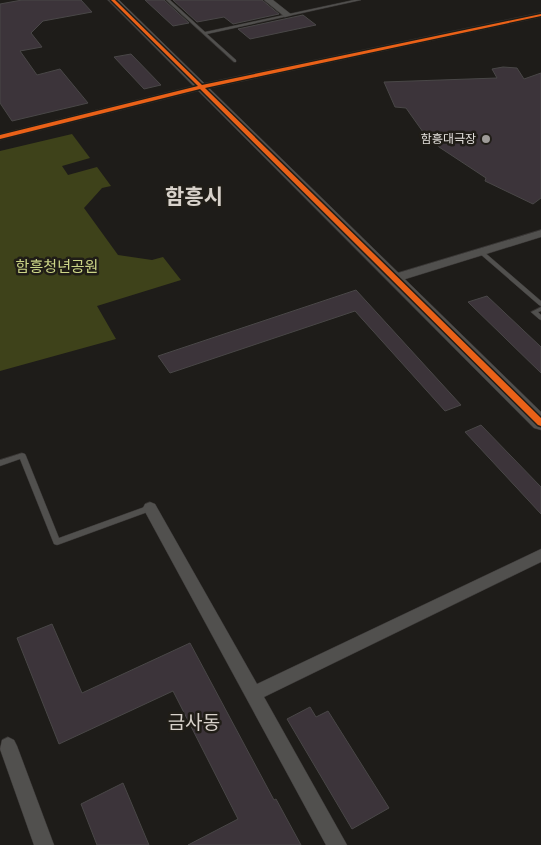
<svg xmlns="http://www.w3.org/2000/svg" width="541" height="845" font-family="'Alegreya Sans','Noto Sans KR',sans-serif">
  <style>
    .green { fill: #3e421a }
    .building { fill: #3c343a; stroke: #494747 }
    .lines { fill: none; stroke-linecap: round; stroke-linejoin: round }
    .lane-casing { stroke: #383534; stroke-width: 1 }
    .street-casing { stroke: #383534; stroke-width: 1 }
    .secondary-casing { stroke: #383534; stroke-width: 1 }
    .lane { fill: #51504e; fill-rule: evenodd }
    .street { fill: #51504e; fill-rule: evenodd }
    .secondary { fill: #51504e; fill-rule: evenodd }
    .cycleway-casing { stroke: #201d17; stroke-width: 3 }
    .cycleway { fill: #ea6118; fill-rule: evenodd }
    .poi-dot { fill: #9e9b98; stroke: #201d17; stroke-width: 2 }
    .labels { text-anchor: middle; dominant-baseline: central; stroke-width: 5; stroke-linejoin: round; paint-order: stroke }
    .far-poi-label { font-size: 12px; fill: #e3e0dc; stroke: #201d17; text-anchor: end }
    .park-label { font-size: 15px; fill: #ccd587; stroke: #201d17 }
    .near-neighbourhood-label { font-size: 19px; fill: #d8d2cb; stroke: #201d17 }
    .far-town-label { font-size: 21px; font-weight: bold; fill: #d8d2cb; stroke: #201d17 }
  </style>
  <rect width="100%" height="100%" fill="#1e1c19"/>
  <!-- green -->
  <path class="green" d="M72,134L90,158L62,166L68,175L97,167L111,186L102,188L84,208L118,255L152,260L163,257L181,280L97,306L116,339L0,371V151Z"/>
  <!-- building -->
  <path class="building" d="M22,0H81L92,12L43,21L31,33L42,47L20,51L37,75L60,69L88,103L12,121L0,103V4Z
    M145,0H164L189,23L173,26Z
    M173,0H262L279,14L233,24L224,17L197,22Z
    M303,15L316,25L250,39L238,29Z
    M131,54L161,85L144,89L114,57Z
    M503,67L517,68L524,79L541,73V198L533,204L485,181L486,178L439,147L423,132L406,108L395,107L384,82L497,78L492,69Z
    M356,290L461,405L445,411L355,311L170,373L158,356Z
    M487,296L541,347V373L468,302Z
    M481,425L541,487V514L465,432Z
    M52,624L82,693L190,643L274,800L276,799L301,845H188L238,819L173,691L59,744L17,638Z
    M310,707L316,717L328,711L389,808L352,829L287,719Z
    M123,783L149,845H97L81,804Z"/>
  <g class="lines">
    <defs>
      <path id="lane" d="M166,0H170L205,32L354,0H361L207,34L236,60V62H234Z
        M481,250L483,251L541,301V306L539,305L479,253L478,252Z
        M541,307V311L538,312L541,315V320L539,319L531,312Z
        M22,453L25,454L26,456L59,538L150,505L153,506L154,508L153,510L60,544L57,545L54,544L20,459L0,466V460Z"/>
      <path id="street" d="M264,0H273L292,15L285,17Z
        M541,13V17L201,90L0,140V134L201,84Z
        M541,230V237L399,281H391L389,278L391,275Z
        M150,502L155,504L257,684L541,549V562L264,697L347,845H326L143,508L145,504Z
        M8,737L14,740L17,746L54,845H34L0,749L2,740Z"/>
      <path id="secondary" d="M108,0H119L541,412V430L534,428Z"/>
    </defs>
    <!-- lane casing -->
    <use href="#lane" class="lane-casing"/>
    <!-- street casing -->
    <use href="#street" class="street-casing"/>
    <!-- secondary casing -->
    <use href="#secondary" class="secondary-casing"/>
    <!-- lane -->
    <use href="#lane" class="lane"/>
    <!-- street -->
    <use href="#street" class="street"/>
    <!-- secondary -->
    <use href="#secondary" class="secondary"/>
    <defs>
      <path id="cycleway" d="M111,0H115L202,85L541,14V16L205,88L541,418V426L538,425L200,89L0,139V135L198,86Z"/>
    </defs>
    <!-- cycleway casing -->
    <use href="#cycleway" class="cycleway-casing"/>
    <!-- cycleway -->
    <use href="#cycleway" class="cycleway"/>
  </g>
  <!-- markers -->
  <circle class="poi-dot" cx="486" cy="139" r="5"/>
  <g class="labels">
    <!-- far-poi labels -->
    <g class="far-poi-label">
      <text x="476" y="139">함흥대극장</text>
    </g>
    <!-- park labels -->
    <g class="park-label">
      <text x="57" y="267">함흥청년공원</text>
    </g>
    <!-- near-neighbourhood labels -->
    <g class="near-neighbourhood-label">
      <text x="194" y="723">금사동</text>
    </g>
    <!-- far-town labels -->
    <g class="far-town-label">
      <text x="194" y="197">함흥시</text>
    </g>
  </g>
</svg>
